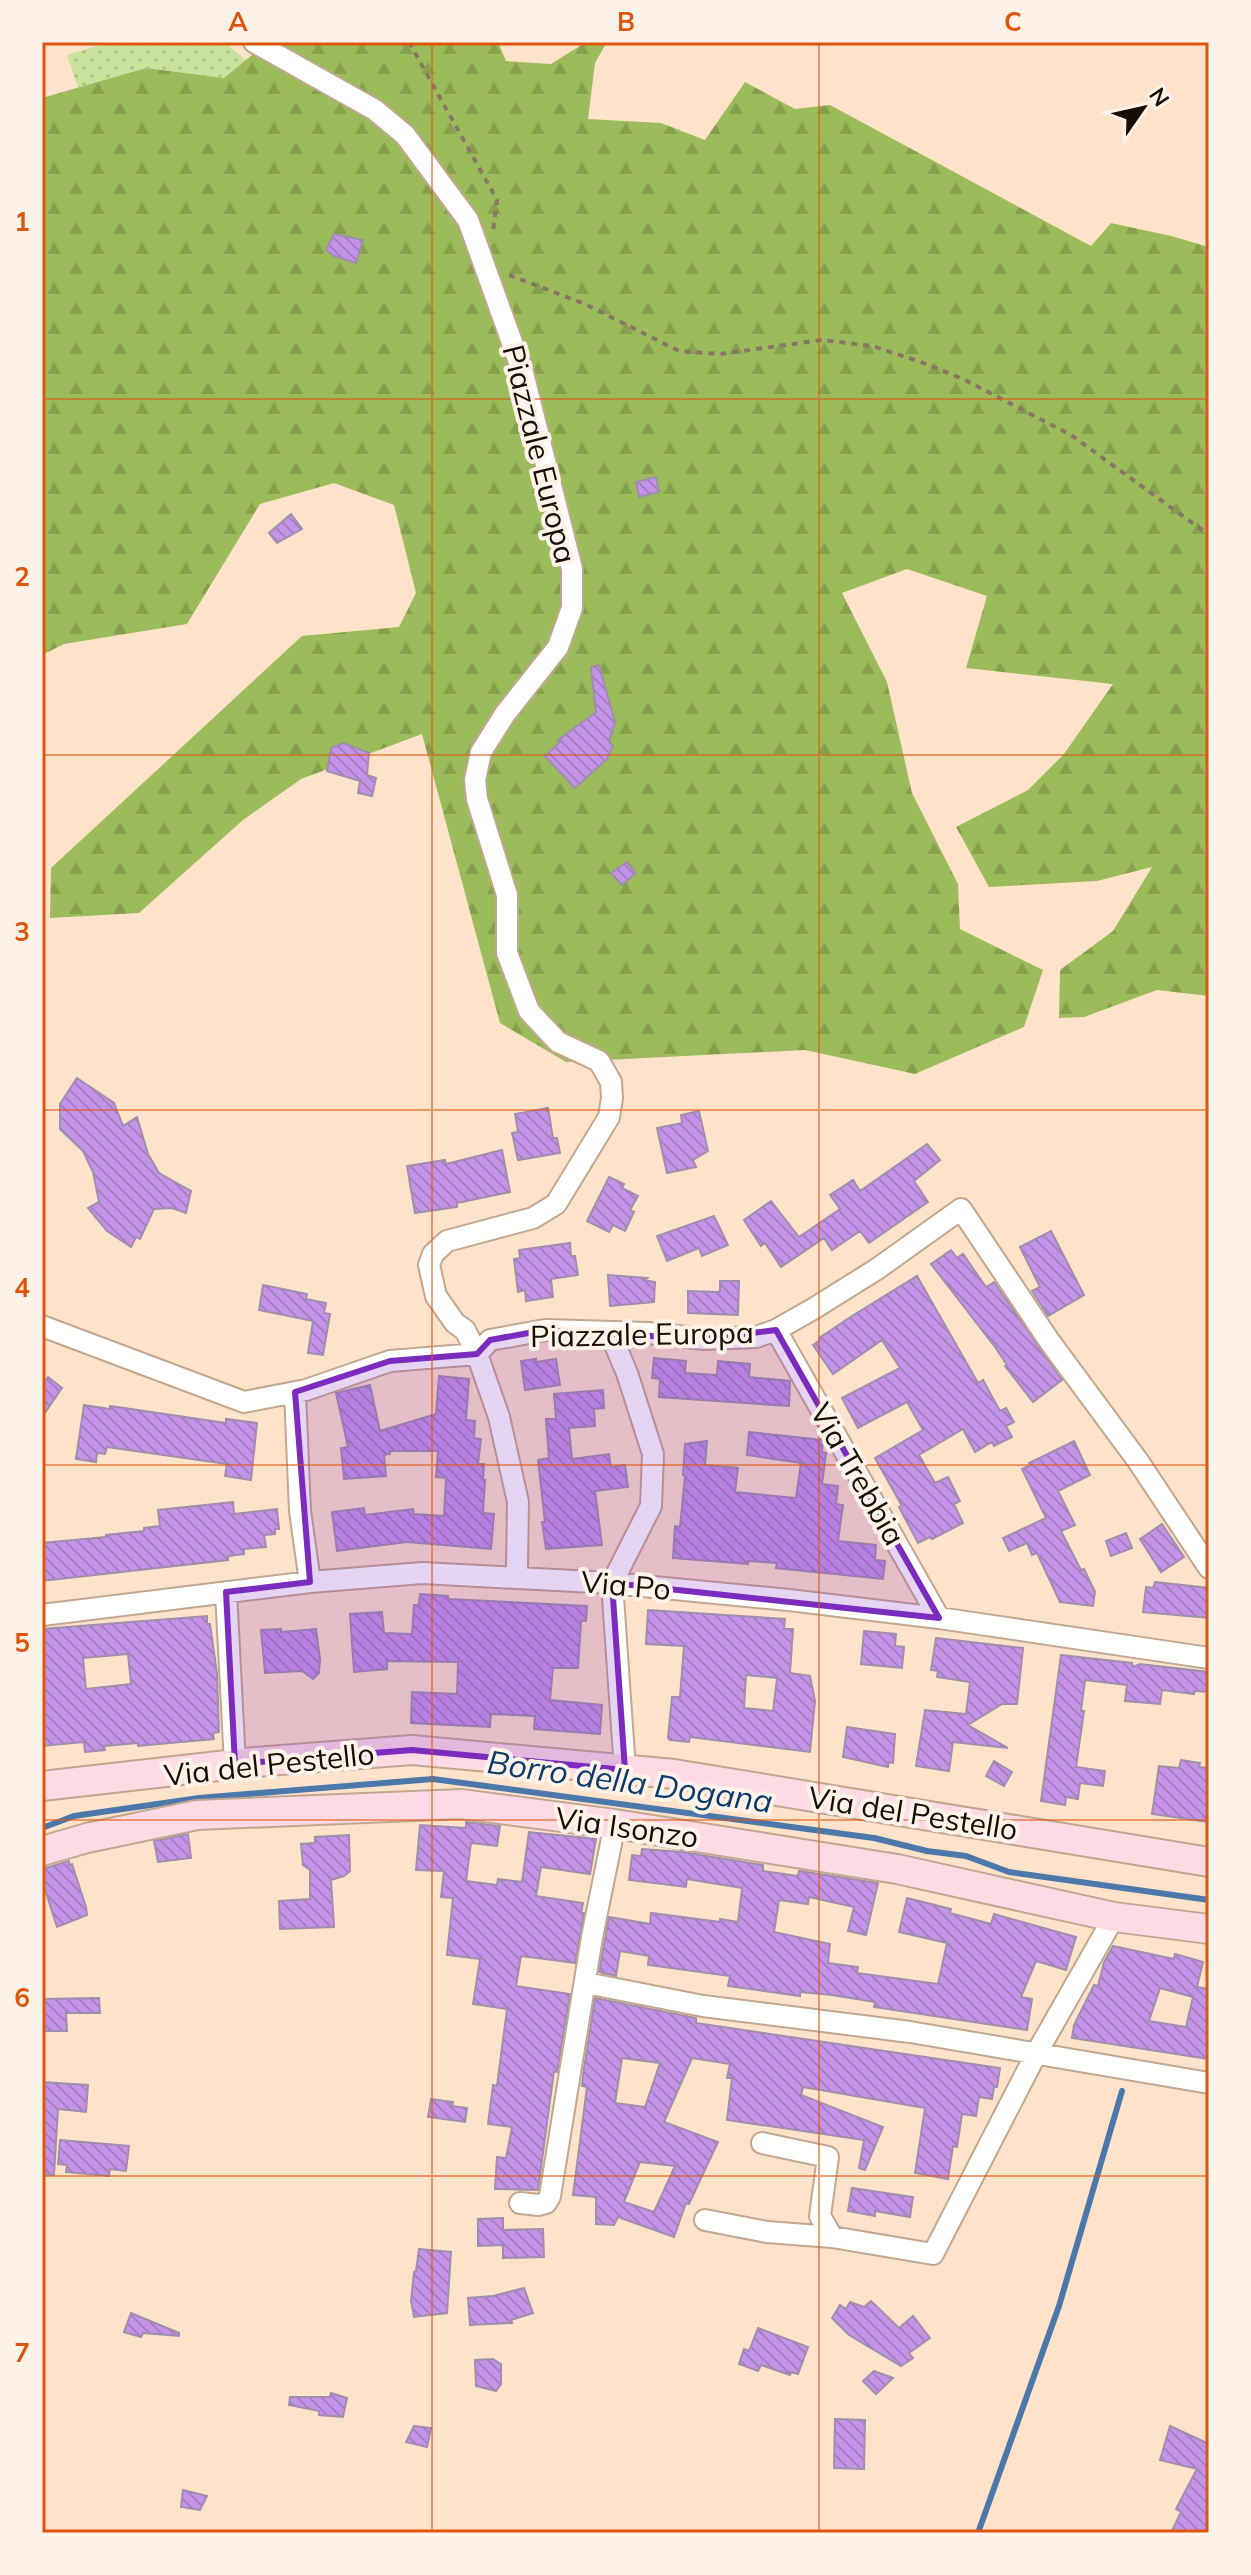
<svg xmlns="http://www.w3.org/2000/svg" width="1251" height="2575" font-family="Mulish,sans-serif">
  <style>
    .grass { fill: url(#grass-dots) }
    .forest { fill: url(#forest-firs) }
    .lines { fill: none; stroke-linecap: round; stroke-linejoin: round }
    .stream { stroke: #4c77aa; stroke-width: 6 }
    .building { fill: url(#building-back-hatch); stroke: #9f8fac; stroke-width: 2; fill-rule: evenodd }
    .street-casing { stroke: #c2a790; stroke-width: 24 }
    .secondary-casing { stroke: #c2a790; stroke-width: 32 }
    .path { stroke: #897666; stroke-width: 4; stroke-dasharray: 6 6; stroke-linecap: butt }
    .street { stroke: #fff; stroke-width: 20 }
    .secondary { stroke: #fedae5; stroke-width: 28 }
    .marked { fill: #7b2cbf; fill-opacity: 0.2; stroke: #7b2cbf; stroke-width: 6; stroke-linejoin: round }
    .grid { fill: none; stroke: #de550c; stroke-width: 2; stroke-opacity: 0.55 }
    .labels { text-anchor: middle; dominant-baseline: central; stroke-width: 8; stroke-linejoin: round; paint-order: stroke }
    .street-label { font-size: 30px; fill: #160d05; stroke: #fff3e9 }
    .water-label { font-size: 32px; font-style: italic; fill: #0b3b6a; stroke: #fff3e9 }
    .neatline { fill: none; stroke: #de550c; stroke-width: 3 }
    .grid-label { font-size: 26px; text-anchor: middle; font-weight: bold; fill: #de550c }
  </style>
  <defs>
    <pattern id="grass-dots" width="8" height="8" patternUnits="userSpaceOnUse" patternTransform="scale(2)"><rect width="8" height="8" fill="#c9e29e"/><path d="M2 2h.1M6 6h.1" fill="none" stroke="#acc187" stroke-width="1.8" stroke-linecap="round"/></pattern>
    <pattern id="forest-firs" width="22" height="20" patternUnits="userSpaceOnUse" patternTransform="scale(2)"><rect width="22" height="20" fill="#9cbc5c"/><path d="M5 1l3.5 6h-7zM16 11l3.5 6h-7z" fill="#86a04e"/></pattern>
    <pattern id="building-back-hatch" width="6" height="6" patternUnits="userSpaceOnUse" patternTransform="scale(2)"><rect width="6" height="6" fill="#c594e9"/><path d="M-1 5l2 2M0 0l6 6M5-1l2 2" fill="none" stroke="#a87ec6"/></pattern>
  </defs>
  <rect width="100%" height="100%" fill="#ffe2ca"/>
  <!-- grass -->
  <path class="grass" d="M111,42H224L246,60L224,78L146,68L78,88L67,55Z"/>
  <!-- forest -->
  <path class="forest" d="M268,42H498L506,61L551,64L586,42H607L595,63L588,119L661,123L705,140L745,82L795,109L830,105L1091,246L1111,223L1171,236L1209,247V996L1157,990L1084,1017L1059,1018L1060,970L1113,931L1152,867L1097,881L989,887L956,827L1028,790L1064,754L1113,684L966,668L987,596L907,569L842,593L887,682L912,793L958,884L960,929L1043,970L1024,1027L915,1074L805,1050L566,1062L500,1023L422,734L301,779L243,820L139,913L50,918L51,868L302,636L399,627L416,593L394,505L334,483L260,504L187,624L64,644L42,655V98L146,68L224,78Z"/>
  <g class="lines">
    <!-- stream -->
    <path class="stream" d="M42,1828L74,1816L199,1798L433,1779L874,1838L927,1851L966,1856L1009,1872L1209,1900
      M978,2533L1059,2306L1122,2091"/>
  </g>
  <!-- building -->
  <path class="building" d="M334,234L363,240L356,263L334,256L326,250Z
    M656,477L659,492L639,497L636,482Z
    M291,514L302,529L277,543L269,533Z
    M599,665L615,722L609,742L613,746L607,759L575,788L545,756L560,742L558,740L596,712L591,667Z
    M343,743L369,753L367,775L376,778L372,796L358,793L360,781L327,771L331,748Z
    M627,862L636,873L622,885L611,873Z
    M77,1078L114,1103L123,1126L137,1117L148,1154L159,1173L191,1191L186,1213L172,1208L154,1209L140,1239L136,1237L131,1247L107,1231L88,1208L99,1202L93,1172L83,1151L60,1129V1104Z
    M548,1108L553,1138H557L560,1153L518,1160L512,1133L518,1132L515,1114Z
    M699,1111L708,1151L693,1160L696,1167L667,1173L657,1128L682,1123L681,1115Z
    M927,1144L940,1160L914,1181L928,1202L869,1243L860,1231L832,1250L824,1238L781,1267L765,1243L761,1246L744,1220L771,1201L799,1237L840,1209L830,1195L853,1180L860,1191Z
    M502,1150L510,1192L457,1203V1207L415,1213L407,1166L445,1160L446,1164Z
    M609,1177L624,1184L622,1188L638,1196L630,1210L634,1212L625,1231L613,1225L609,1232L587,1221Z
    M714,1216L728,1245L702,1256L699,1248L667,1261L657,1236Z
    M1051,1231L1084,1295L1048,1316L1032,1291L1040,1287L1020,1247Z
    M570,1243L571,1256H575L578,1275L551,1279L553,1297L526,1301L525,1290L518,1292L514,1259L520,1258L519,1250Z
    M951,1250L957,1258L963,1254L986,1287L994,1282L1062,1380L1033,1402L1005,1366L1007,1365L995,1347L931,1264Z
    M608,1275L647,1278L644,1280L655,1282L654,1302L610,1306Z
    M917,1276L978,1383L983,1380L1000,1411L1006,1408L1014,1422L1006,1426L1012,1437L994,1446L992,1442L975,1452L963,1429L919,1455L935,1483L948,1477L960,1501L954,1504L963,1523L932,1539L930,1537L918,1543L899,1507L902,1506L875,1458L923,1430L907,1402L858,1428L842,1398L900,1368L882,1340L833,1374L813,1345L820,1340L819,1338L852,1316Z
    M720,1281H739L738,1315L688,1313V1291L720,1292Z
    M263,1285L307,1294L306,1299L326,1303L324,1313L330,1314L323,1355L308,1353L313,1321L259,1310Z
    M654,1358L686,1361L685,1373L717,1375L718,1361L750,1364L749,1377L790,1381L789,1406L659,1397L660,1379L652,1378Z
    M536,1359V1362L556,1359L560,1385L525,1390L521,1361Z
    M439,1376L469,1379L466,1420L475,1421L474,1438L481,1439L478,1464H484L483,1480H485L483,1513L494,1514L491,1549L407,1542L337,1551L332,1512L364,1508L365,1515L413,1509L414,1514L444,1516L446,1478L436,1477L438,1451H390V1454L384,1455L386,1476L344,1479L341,1448L348,1447L336,1393L370,1385L380,1431L436,1414Z
    M48,1377L62,1388L42,1417V1386Z
    M603,1390L604,1408L594,1409L595,1426L569,1428L572,1459L609,1454L611,1467L625,1465L628,1487L595,1491L602,1545L546,1549L542,1522H545L538,1460L549,1458L546,1419H556L554,1394Z
    M84,1405L110,1409V1406L226,1423V1419L257,1423L251,1480L225,1476L227,1464L107,1447L105,1454L97,1453L96,1462L76,1459Z
    M749,1432L823,1440L822,1452L826,1453L822,1484L838,1486L836,1504L843,1505L838,1541L876,1545L875,1560L885,1561L883,1579L776,1568L777,1563L748,1561V1564L673,1558L675,1526L680,1527L685,1476L683,1475L685,1444L707,1441L705,1465L738,1468L735,1492L796,1498L801,1463L747,1455Z
    M1074,1441L1090,1475L1058,1491L1075,1525L1061,1531L1081,1570L1084,1569L1095,1592L1093,1606L1060,1602L1037,1553L1032,1555L1027,1543L1009,1551L1003,1538L1046,1518L1022,1469L1031,1465L1029,1463Z
    M233,1502L234,1514L277,1509L279,1529H275V1534L264,1535L266,1547L244,1549V1554L228,1556V1560L42,1581V1543L106,1537V1535L144,1531V1528L160,1526L158,1510Z
    M1162,1524L1184,1557L1161,1572L1140,1539Z
    M1126,1533L1132,1548L1111,1556L1106,1541Z
    M1155,1582L1209,1588V1618L1143,1612L1146,1587L1153,1588Z
    M420,1594L448,1596V1599L587,1606L586,1621H581L578,1668H553L550,1700L602,1705L600,1734L534,1729L535,1716L491,1714L490,1727L411,1723L412,1692L457,1694L458,1662L387,1661V1669L354,1672L350,1614L382,1612L384,1633L412,1634L414,1605H419Z
    M648,1610L785,1619L784,1629H793L790,1673L810,1676L815,1701L810,1752L690,1737L689,1742L670,1740L668,1738L672,1697H680L684,1646L646,1644ZM746,1675L777,1678L773,1711L744,1708Z
    M207,1616V1624H210L217,1674L219,1732L213,1733L214,1739L138,1746V1743L104,1746L105,1750L85,1752L84,1742L42,1746V1693L44,1692L42,1629ZM128,1654L131,1684L86,1689L83,1658Z
    M281,1629V1632L316,1629L320,1659L319,1673L313,1679L302,1671L265,1673L261,1630Z
    M864,1631L896,1634L895,1646L904,1647L902,1668L861,1664Z
    M936,1638L1023,1648L1017,1704H1002L968,1725L1008,1748L953,1742L949,1771L916,1766L925,1710L966,1714L970,1682L937,1677L938,1671L931,1670Z
    M1061,1655L1132,1663L1133,1667L1140,1664L1209,1672V1692L1194,1691V1694L1162,1690L1160,1704L1125,1701L1127,1685L1085,1680L1081,1711H1084L1076,1767L1105,1771L1103,1786L1080,1783L1078,1799L1066,1797L1065,1805L1041,1801Z
    M847,1727L895,1734L893,1763L889,1762L888,1767L843,1757Z
    M1181,1760L1200,1763L1199,1767L1209,1768V1822L1152,1814L1159,1766L1179,1768Z
    M994,1761L1012,1772L1004,1786L986,1776Z
    M466,1822L500,1826L497,1846L471,1843L466,1881L497,1885L498,1879L522,1882L529,1832L596,1839L590,1874L541,1867L536,1896L583,1903L581,1913H584L575,1963L521,1956L516,1986L570,1994L557,2072L554,2071L538,2190L495,2189L497,2157L506,2158L512,2127L488,2124L493,2085L497,2086L507,2009L473,2004L480,1959L447,1955L453,1898L441,1897L444,1871L416,1870L420,1825L466,1828Z
    M188,1834L191,1858L158,1862L154,1841Z
    M349,1835L350,1871L344,1876L331,1880L334,1927L280,1929L279,1901L310,1899V1870L303,1865L301,1844L315,1843V1837Z
    M642,1849L682,1852L763,1865V1871L798,1876L799,1871L878,1883L866,1935L848,1931L854,1907L809,1897L808,1904L779,1900L774,1932L830,1944L828,1963L858,1967L857,1973L938,1984L947,1943L899,1932L907,1898L951,1909L950,1913L991,1924L994,1914L1076,1937L1066,1970L1036,1961L1021,1997L1032,1999L1027,2030L874,2007L875,2002L832,1995L800,1992V1996L728,1986L730,1976L648,1965L649,1956L620,1951L616,1976L599,1972L609,1917L650,1924L651,1913L720,1922V1919L738,1922L742,1888L687,1879L686,1887L629,1880L632,1855L641,1856Z
    M69,1861V1865L72,1864L86,1907L87,1915L57,1927L42,1880V1869Z
    M1113,1946L1174,1959L1175,1954L1203,1962L1197,1987L1209,1989V2059L1072,2038L1074,2025L1094,1985L1098,1986L1104,1962ZM1160,1988L1193,1997L1186,2027L1149,2021Z
    M99,1998L100,2013H66L67,2031H42V1999Z
    M595,1998L696,2018V2023L1000,2068L997,2087H994L992,2099L979,2097L976,2116L962,2114L957,2147L953,2146L948,2179L915,2173L925,2108L803,2087L801,2095L883,2127L865,2170L859,2168L864,2140L727,2120L732,2078H727L730,2064L692,2058L664,2122L718,2142L689,2204L686,2203L674,2237L618,2217L614,2225L596,2224V2197L573,2195L587,2087L582,2086L583,2075ZM622,2058L660,2063L645,2107L615,2103ZM640,2162L675,2166L654,2212L624,2202Z
    M42,2082L88,2085L86,2112L58,2109L54,2175L42,2174Z
    M431,2099L453,2102L452,2106L467,2108L465,2122L428,2117Z
    M60,2140L129,2146L126,2171L110,2169L109,2176L66,2172L67,2165L58,2164Z
    M852,2188L913,2197L910,2217L875,2211V2216L848,2211Z
    M503,2218V2230L543,2229L544,2257L503,2258V2245L478,2246V2219Z
    M419,2249L451,2252L447,2313L414,2317L411,2301L414,2272L416,2271Z
    M524,2288L533,2313L511,2320L512,2323L470,2325L468,2298L493,2296Z
    M871,2301L899,2328L913,2316L930,2338L909,2353L913,2358L901,2366L849,2335L832,2318L840,2305L846,2309L850,2302L864,2307Z
    M131,2313L179,2333V2336L143,2333L141,2337L124,2332Z
    M758,2328L808,2347L798,2374L791,2372L790,2375L761,2365L758,2371L739,2364L744,2349L749,2351Z
    M493,2359L501,2364V2384L496,2391L476,2386L475,2360Z
    M874,2371L893,2378L876,2394L863,2381Z
    M331,2393L347,2398L343,2417L319,2415V2411L289,2405L290,2397H330Z
    M835,2419L865,2420L864,2469L834,2468Z
    M414,2426L431,2428L427,2447L406,2442Z
    M1170,2426L1209,2444V2533H1171L1181,2512L1176,2509L1197,2469L1160,2460Z
    M183,2490L207,2496L200,2510L181,2507Z"/>
  <g class="lines">
    <defs>
      <path id="street" d="M254,42L375,110L405,135L468,220L523,373L572,569V608L558,647L505,714L481,752L475,780L477,799L507,895V953L529,1011L558,1042L599,1061L611,1082L612,1098L609,1117L556,1204L533,1218L447,1241L433,1254L429,1265L436,1296L455,1323L465,1330L477,1354L490,1340L545,1330L648,1333L705,1339L756,1337L776,1330L813,1309L877,1269L961,1209L1050,1342L1138,1461L1209,1568
        M42,1326L244,1402L306,1390L390,1361L477,1354L499,1417L518,1502L517,1568L513,1577
        M776,1330L939,1618
        M610,1333L627,1373L653,1454L651,1506L612,1583L625,1770
        M295,1392L300,1511L310,1582
        M226,1592L235,1764
        M42,1615L310,1582L422,1573L612,1583L789,1600L939,1618L1209,1658
        M586,1983L703,2006L910,2032L1209,2083
        M762,2143L828,2157L820,2216L832,2237L933,2254L1036,2054L1114,1917
        M520,2203L539,2205L546,2203L550,2196L592,1937L615,1824
        M705,2220L767,2232L832,2237"/>
      <path id="secondary" d="M42,1786L254,1762L412,1750L674,1774L1209,1862
        M42,1851L87,1838L197,1815L461,1804L615,1824L897,1869L1114,1917L1209,1929"/>
    </defs>
    <!-- street casing -->
    <use href="#street" class="street-casing"/>
    <!-- secondary casing -->
    <use href="#secondary" class="secondary-casing"/>
    <!-- path -->
    <path class="path" d="M409,42L497,200L493,231
      M509,275L585,304L679,351L720,354L822,340L872,346L921,362L965,380L1071,435L1209,535"/>
    <!-- street -->
    <use href="#street" class="street"/>
    <!-- secondary -->
    <use href="#secondary" class="secondary"/>
  </g>
  <!-- marked area -->
  <path class="marked" d="M545,1330L705,1339L776,1330L939,1618L612,1583L625,1770L412,1750L235,1764L226,1592L310,1582L295,1392L390,1361L477,1354L490,1340Z"/>
  <!-- grid -->
  <path class="grid" d="M432,42V2533M819,42V2533M42,399H1209M42,755H1209M42,1110H1209M42,1465H1209M42,1820H1209M42,2176H1209"/>
  <g class="labels">
    <!-- street labels -->
    <g class="street-label">
      <text transform="translate(540 454) rotate(76)">Piazzale Europa</text>
      <text transform="translate(642 1334) rotate(-1)">Piazzale Europa</text>
      <text transform="translate(858 1474) rotate(60)">Via Trebbia</text>
      <text transform="translate(626 1585) rotate(5)">Via Po</text>
      <text transform="translate(269 1764) rotate(-6)">Via del Pestello</text>
      <text transform="translate(913 1813) rotate(9)">Via del Pestello</text>
      <text transform="translate(627 1827) rotate(8)">Via Isonzo</text>
    </g>
    <!-- water labels -->
    <g class="water-label">
      <text transform="translate(630 1781) rotate(8)">Borro della Dogana</text>
    </g>
  </g>
  <!-- border -->
  <rect width="1251" height="2575" fill="none" stroke="#fff3e9" stroke-width="88"/>
  <!-- north arrow -->
  <g transform="translate(1143 108) rotate(56)" stroke="#fff3e9" stroke-width="6" paint-order="stroke">
  <path d="M0-6L14 30L0 20L-14 30Z" fill="#160d05"/>
  <text y="-12" font-size="22" font-weight="bold" text-anchor="middle" fill="#160d05">N</text>
  </g>
  <rect x="44" y="44" width="1163" height="2487" class="neatline"/>
  <g class="grid-label">
    <text x="238" y="31">A</text>
    <text x="626" y="31">B</text>
    <text x="1013" y="31">C</text>
    <text x="22" y="231">1</text>
    <text x="22" y="586">2</text>
    <text x="22" y="941">3</text>
    <text x="22" y="1297">4</text>
    <text x="22" y="1652">5</text>
    <text x="22" y="2007">6</text>
    <text x="22" y="2362">7</text>
  </g>
</svg>
